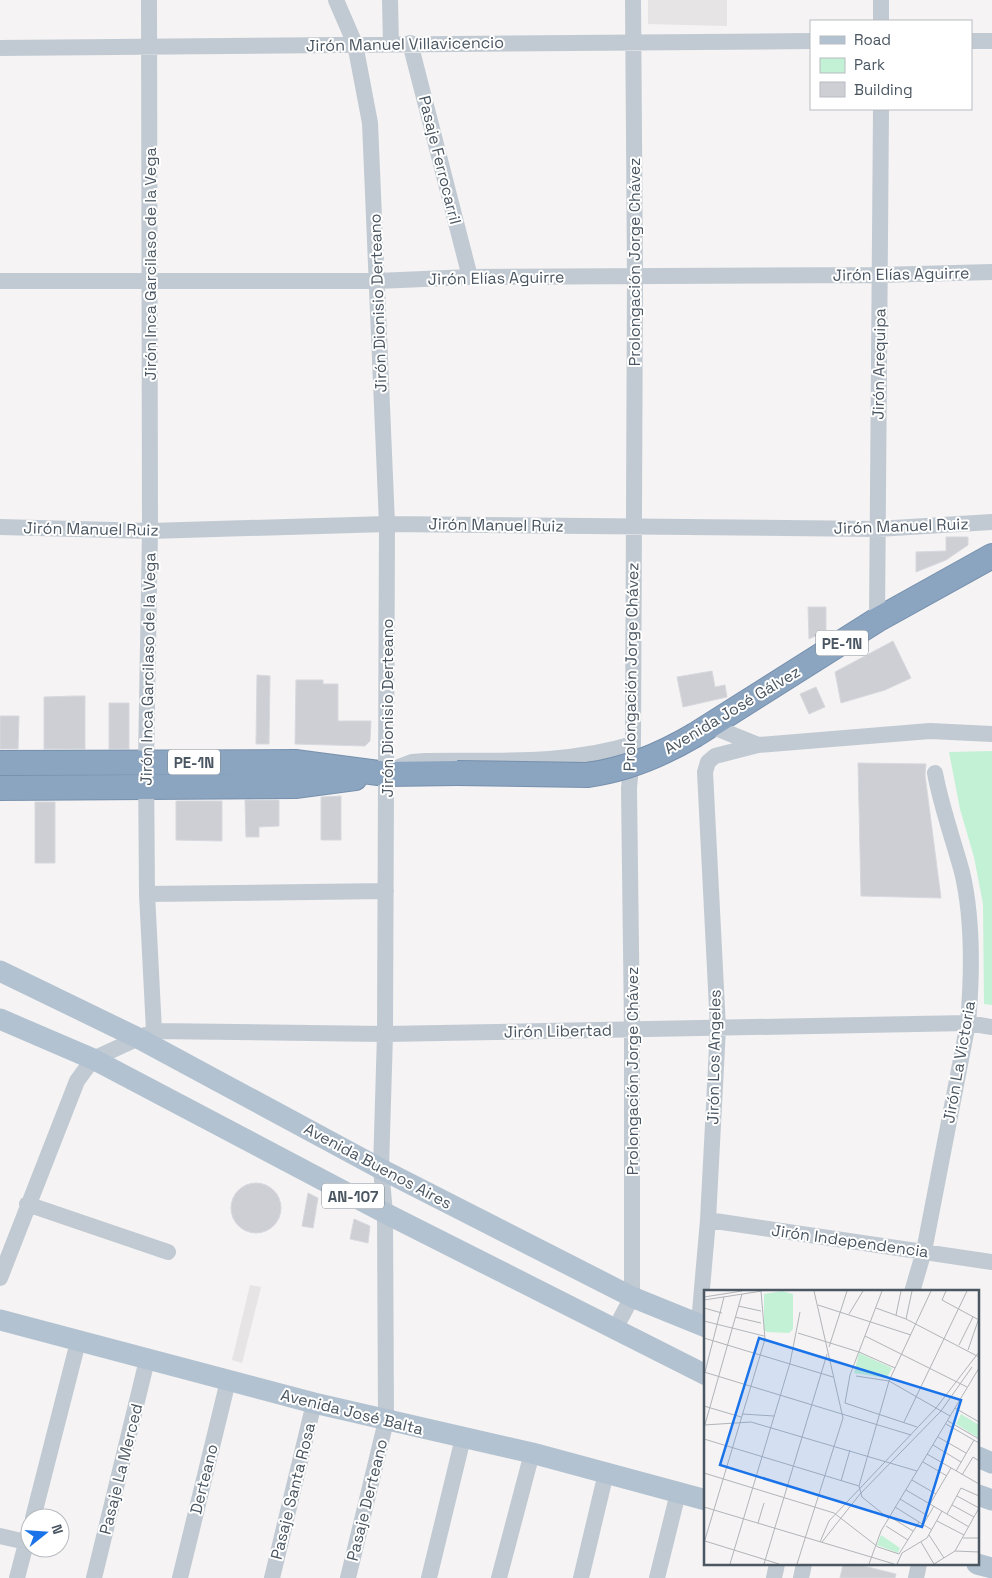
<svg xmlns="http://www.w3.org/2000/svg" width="992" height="1578" font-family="'Space Grotesk',sans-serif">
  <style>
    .education { fill: #e6e4e5 }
    .green { fill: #c3f1d5 }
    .building { fill: #cdcfd5; stroke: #d7d9de }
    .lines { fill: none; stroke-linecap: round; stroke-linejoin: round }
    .highway-casing { stroke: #7690ad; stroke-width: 26 }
    .minor { stroke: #c1cad2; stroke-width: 16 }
    .major { stroke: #b3c2d1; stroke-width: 21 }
    .highway { stroke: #8ba5c1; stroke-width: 24 }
    .highway-bridge-casing { stroke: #7690ad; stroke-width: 26; stroke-linecap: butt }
    .highway-bridge { stroke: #8ba5c1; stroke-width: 24 }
    .labels { text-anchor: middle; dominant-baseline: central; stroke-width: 4; stroke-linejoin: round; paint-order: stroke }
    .shield { fill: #fff; stroke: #808990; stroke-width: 1 }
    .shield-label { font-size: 15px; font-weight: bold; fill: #4a5661 }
    .street-label { font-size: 16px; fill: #4a5661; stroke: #fff }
    .inset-road { fill: none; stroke: #b1b4b9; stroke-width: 1 }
    .view { fill: #1a73e8; fill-opacity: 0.15; stroke: #1a73e8; stroke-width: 2.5 }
    .inset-edge { fill: none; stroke: #4a5661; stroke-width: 2.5 }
  </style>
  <rect width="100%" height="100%" fill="#f5f3f3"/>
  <!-- education -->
  <path class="education" d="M648,0H727V26L648,24Z
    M250,1285L261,1287L242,1363L232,1360Z"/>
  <!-- green -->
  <path class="green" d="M992,751V1005L984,1004L983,904L974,857L960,809L949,752Z"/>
  <!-- building -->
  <path class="building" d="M946,537H968V545L946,560L916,572V552L946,551Z
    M808,607H826V631L809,639Z
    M893,641L911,678L885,690L841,703L835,672Z
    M712,671L715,687L725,685L727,697L683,707L677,677Z
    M257,675L270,676L269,744H256Z
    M296,680H323V684H338V721H371L370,741L365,746L295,744Z
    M816,687L825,707L809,714L800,694Z
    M75,696H85V749H44V697Z
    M109,703H129V749H109Z
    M0,716H19L18,749H0Z
    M858,763L926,764L925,775L941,898L861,896Z
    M341,796V840H321V797Z
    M245,800H279V826L259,827V837H246Z
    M176,801H222V841L176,840Z
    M35,802H55V863H35Z
    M231 1208a25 25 0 1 1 50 0a25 25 0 1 1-50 0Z
    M308,1193L318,1198L313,1228L302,1226Z
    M354,1219L370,1226L368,1243L350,1239Z
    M843,1564H856L896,1574L895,1578H840Z"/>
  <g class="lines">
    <defs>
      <path id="highway" d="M695,735L877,620L992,556
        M0,763L295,762L386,774L457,773
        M0,788L295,786L355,778"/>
    </defs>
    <!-- highway casing -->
    <use href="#highway" class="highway-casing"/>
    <!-- minor -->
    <path class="minor" d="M149,0L150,531L146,762L147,894L154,1031
      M336,0L355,44L370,123L387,524L385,1034L381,1169L385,1213L386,1421L348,1578
      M390,0L391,44
      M881,0V21
      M971,41H992
      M410,43L470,277
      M0,48L811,41
      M0,281H377L470,277L879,275L992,272
      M0,527L150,531L387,524L877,529L992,522
      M877,620L881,109
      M711,726L758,745
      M399,767L412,762L425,761C494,760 566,765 633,744
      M147,894L386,891
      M27,1204L168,1252
      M708,1220L992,1262
      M0,1278L77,1081L93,1059L154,1031L385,1034L968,1023L992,1027
      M912,1292L924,1251L968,1023C972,976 973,918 962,872C953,839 941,806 935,773
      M699,1323L708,1220L718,1028L705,772L708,762L715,756L758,745L930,731L992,734
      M615,1329L632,1297V1029L629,788L633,744L635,277L633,0
      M33,1518L78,1342
      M0,1536L26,1542
      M17,1578L30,1528
      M94,1578L147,1360
      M180,1578L228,1381
      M272,1578L314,1403
      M429,1578L463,1438
      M499,1578L532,1453
      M581,1578L606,1473
      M657,1578L678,1493
      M774,1578L777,1564
      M801,1578L804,1564
      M916,1578L919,1564"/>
    <!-- major -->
    <path class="major" d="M0,971L138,1038L381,1169L632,1297L706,1327
      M0,1019L93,1059L385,1213L706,1375
      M0,1320L314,1403L532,1453L706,1500
      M978,1457L992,1463
      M978,1495L992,1500
      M977,1564L992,1568"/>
    <!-- highway -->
    <use href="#highway" class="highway"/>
    <defs>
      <path id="highway-bridge" d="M457,773L587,775C626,770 661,755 695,735"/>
    </defs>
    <!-- highway-bridge casing -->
    <use href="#highway-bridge" class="highway-bridge-casing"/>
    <!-- highway-bridge -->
    <use href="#highway-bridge" class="highway-bridge"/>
  </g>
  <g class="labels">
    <!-- shield labels -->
    <g class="shield">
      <rect x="816" y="630.5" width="52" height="25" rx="4"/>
      <rect x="168" y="749.5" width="52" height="25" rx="4"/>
      <rect x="322" y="1183.5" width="62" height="25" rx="4"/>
    </g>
    <g class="shield-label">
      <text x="842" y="643">PE-1N</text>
      <text x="194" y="762">PE-1N</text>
      <text x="353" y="1196">AN-107</text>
    </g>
    <!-- street labels -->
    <g class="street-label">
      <text transform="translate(405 44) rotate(-1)">Jirón Manuel Villavicencio</text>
      <text transform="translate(440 160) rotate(76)">Pasaje Ferrocarril</text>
      <text transform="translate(634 262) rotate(-90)">Prolongación Jorge Chávez</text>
      <text transform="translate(150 264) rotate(-90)">Jirón Inca Garcilaso de la Vega</text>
      <text transform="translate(901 274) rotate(-1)">Jirón Elías Aguirre</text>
      <text transform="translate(496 278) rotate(-1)">Jirón Elías Aguirre</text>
      <text transform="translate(378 303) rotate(-92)">Jirón Dionisio Derteano</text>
      <text transform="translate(879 364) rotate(-89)">Jirón Arequipa</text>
      <text transform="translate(496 525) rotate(1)">Jirón Manuel Ruiz</text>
      <text transform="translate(901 526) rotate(-2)">Jirón Manuel Ruiz</text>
      <text transform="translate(91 529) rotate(1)">Jirón Manuel Ruiz</text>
      <text transform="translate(631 667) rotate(-89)">Prolongación Jorge Chávez</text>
      <text transform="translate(148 669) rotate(-89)">Jirón Inca Garcilaso de la Vega</text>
      <text transform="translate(387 708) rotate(-90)">Jirón Dionisio Derteano</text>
      <text transform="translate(732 710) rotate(-31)">Avenida José Gálvez</text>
      <text transform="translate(558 1031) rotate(-1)">Jirón Libertad</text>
      <text transform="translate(714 1057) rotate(-89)">Jirón Los Angeles</text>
      <text transform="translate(959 1062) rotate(-80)">Jirón La Victoria</text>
      <text transform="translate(632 1071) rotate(-90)">Prolongación Jorge Chávez</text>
      <text transform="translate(378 1166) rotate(28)">Avenida Buenos Aires</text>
      <text transform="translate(850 1241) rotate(8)">Jirón Independencia</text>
      <text transform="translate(352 1412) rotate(14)">Avenida José Balta</text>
      <text transform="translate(121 1469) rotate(-76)">Pasaje La Merced</text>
      <text transform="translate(204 1479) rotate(-76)">Derteano</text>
      <text transform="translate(293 1491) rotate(-76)">Pasaje Santa Rosa</text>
      <text transform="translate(367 1500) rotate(-76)">Pasaje Derteano</text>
    </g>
  </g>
  <!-- overview -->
  <g transform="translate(704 1290)">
    <rect width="275" height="275" fill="#f5f3f3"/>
    <path d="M78,1L89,4V39L85,43L63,42L60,40V4ZM155,63L188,78L183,88L150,83ZM257,124L275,135V148L252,134ZM177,245L196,258L194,263L173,255Z" fill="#c3f1d5"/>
    <path class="inset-road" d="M178,1L146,85L141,113L213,137M242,1L238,10L275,30M0,7L38,1M0,10L58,1M114,15L207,45M34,16L57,21M0,18L18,23M172,18L202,29L275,67M145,24L159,1M192,25L197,1M31,27L57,33M202,29L208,1M0,31L60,46M94,43L155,62L191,78M161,46L263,97M0,48L129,87M255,55L269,27M125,57L143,1M264,60L275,28M0,82L207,145M1,82L20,7M152,86L185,91L246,126M0,116L37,127M251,118L275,132M38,124L70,126M244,131L275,149M200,132L263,1M242,134L275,153M0,135L47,132L213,181M0,138L38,4M234,147L262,163M0,149L155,196M229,155L257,172M223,164L275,194M219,172L243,186M252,181L270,150M0,183L130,223L174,257L195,264L215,232M258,185L269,167L275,171M208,190L232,204M137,191L146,160M202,200L265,237M253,206L275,218M196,209L224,226M226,214L247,178M248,215L270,227M0,217L167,267M191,217L228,240M243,224L257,198L275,206M184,228L158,207L155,196L185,91L227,1M188,228L209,241M233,231L260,245M54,233L60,213M219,235L230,216M182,236L204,250M225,245L240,268M259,248H275M1,251L75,274M116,252L125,231L232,118L275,62M118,252L156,204L237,121L268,77M217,252L230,274M0,253L61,49L57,1M251,261L275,262M167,267L190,274M26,274L86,73L96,22M60,274L123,64M93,274L139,128L110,1M165,274L177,241L275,78M193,274L198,263L223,248L238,221M230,274L251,261L275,218"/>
    <path class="view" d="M55,48L257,110L218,237L16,175Z"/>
    <rect width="275" height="275" class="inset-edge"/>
  </g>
  <!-- legend -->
  <rect x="810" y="20" width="162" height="90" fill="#ffffff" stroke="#b7bbc0"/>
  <rect x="820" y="36" width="25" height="8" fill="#b3c2d1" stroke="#b7bbc0"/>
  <text x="854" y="45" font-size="15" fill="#4a5661">Road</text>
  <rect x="820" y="58" width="25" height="15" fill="#c3f1d5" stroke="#b7bbc0"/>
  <text x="854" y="70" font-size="15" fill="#4a5661">Park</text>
  <rect x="820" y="82" width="25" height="15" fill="#cdcfd5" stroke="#b7bbc0"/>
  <text x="854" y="95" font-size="15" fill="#4a5661">Building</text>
  <!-- north arrow -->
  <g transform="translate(45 1533) rotate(73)"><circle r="24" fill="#ffffff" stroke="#b7bbc0"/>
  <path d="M0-4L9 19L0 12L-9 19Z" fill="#1a73e8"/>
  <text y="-8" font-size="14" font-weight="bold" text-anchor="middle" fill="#4a5661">N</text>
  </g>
</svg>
